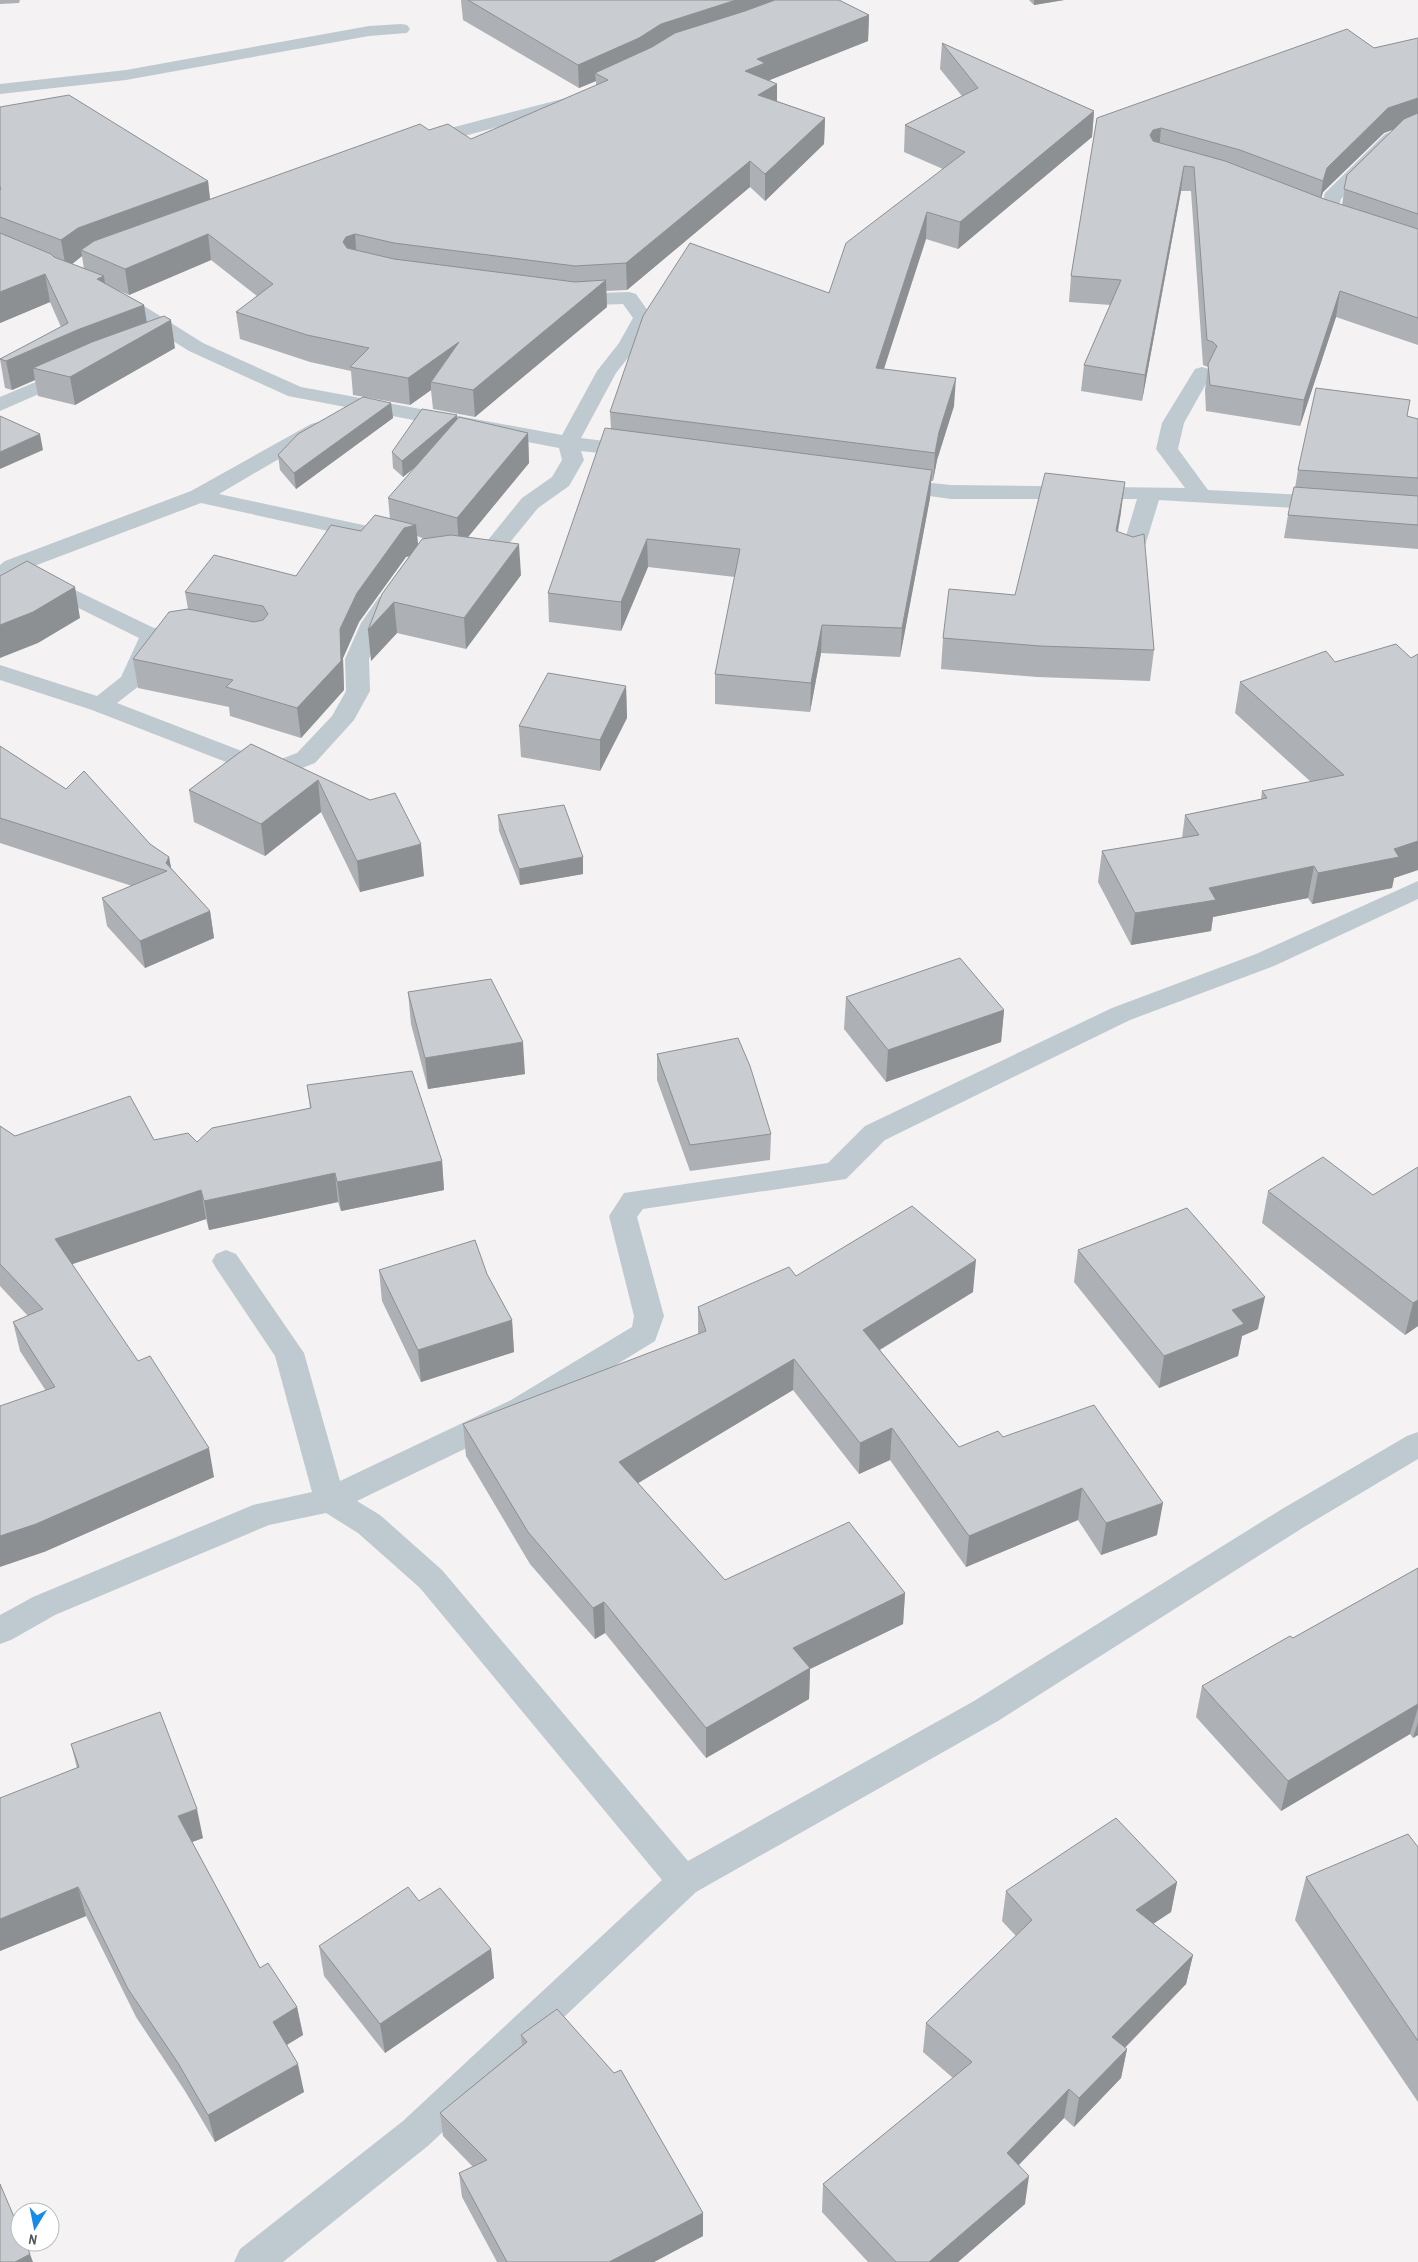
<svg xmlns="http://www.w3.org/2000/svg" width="1418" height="2262" font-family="'Archivo Narrow',sans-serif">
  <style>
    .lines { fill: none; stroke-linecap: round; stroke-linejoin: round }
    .minor { fill: #bfcad0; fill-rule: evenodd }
    .wall { fill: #adb0b4; fill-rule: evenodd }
    .shaded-wall { fill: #8d9092 }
    .building { fill: #c9cdd1; stroke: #8d9092 }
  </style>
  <rect width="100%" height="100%" fill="#f4f2f2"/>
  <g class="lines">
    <!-- minor -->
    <path class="minor" d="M401,24L407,25L410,29L407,33L369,36L126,80L0,94V84L126,70L369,26Z
      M570,97L576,98L579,102L576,106L423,147L416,145L414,141L416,137Z
      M1418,122V134L1399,142L1341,199L1335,222H1321L1318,218L1325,193L1385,134Z
      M114,292L133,299L203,343L301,387L562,435L597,371L619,343L633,318L623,304L569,306L562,304L559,300L562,296L569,294L629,292L636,294L653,318L638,345L616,373L581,438L635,445L643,446L646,451L643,456L635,457L581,451L584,460L569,486L538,508L494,562L486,564L462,562L459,557L462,552L480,550L522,498L552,477L562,460L559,448L288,396L189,351L119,307L107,302L104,298L107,294Z
      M71,367L78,369L81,373L78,377L0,411V397Z
      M1202,367L1209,369L1212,373L1184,423L1178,449L1208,490L1327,496L1335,498L1338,503L1335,508L1327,510L1159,500L1141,559L1138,564L1130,566L1122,564L1119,559L1137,499H951L893,491L885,490L882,485L885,480L893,479L951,485L1185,488L1156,449L1162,423L1195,369Z
      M318,422L325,424L329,428L325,432L219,494L405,534L408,539L405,544L397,546L201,503L21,571L8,581L0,583V565L5,561L191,491L311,424Z
      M44,575L154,628L187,622L195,624L198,629L195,634L161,640L139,686L117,703L257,757L281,759L297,753L332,716L346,691L345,659L361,623L379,597L387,595L395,597L398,602L383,623L369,659L370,691L354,720L315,763L284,775L244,769L92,710L0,680V665L97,696L121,677L139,638L36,587L33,582L36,577Z
      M1418,881V899L1274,966L1130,1020L885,1140L846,1179L643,1209L637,1217L664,1316L655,1341L533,1416L357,1501L380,1515L442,1570L688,1861L974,1701L1282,1509L1407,1436L1418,1432V1459L1304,1527L998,1721L696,1892L429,2145L283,2262H234L240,2249L403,2121L662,1880L420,1588L358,1533L326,1513L269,1525L55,1615L11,1640L0,1644V1615L33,1597L253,1505L312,1492L275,1356L216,1268L212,1261L216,1254L226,1250L236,1254L304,1353L340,1481L511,1400L632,1327L634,1316L609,1216L624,1193L828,1163L865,1126L1112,1008L1256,954Z"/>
  </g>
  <!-- wall -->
  <path class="wall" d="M0,0H20L19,3L0,4Z
    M461,0H839L869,15L868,41L769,80L777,84V101L825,118L824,144L765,201L750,187L627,290L606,291L607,307L475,417L433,409L431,390L410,405L353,395L351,371L310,362L240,339L236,312L257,296L211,260L129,295L117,290L144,305L147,322L175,348L75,405L38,396L35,380L12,390L5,388L0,359L61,327L50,302L0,323V107L208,181L210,199L429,130L471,139L596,86V81L579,88L463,20ZM82,256L84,269L72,264Z
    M1029,0H1064L1034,5Z
    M1418,38V345L1336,317L1300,426L1206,411L1205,390L1208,367L1203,365L1191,191H1181L1142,401L1081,391L1084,365L1111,305L1069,302L1071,276L1097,118L1374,48ZM1394,129L1347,175L1342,205L1321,198L1323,192L1384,133Z
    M942,43L1094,111L1092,137L958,249L926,239L884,369L954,406L937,460L933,481H931L930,498L900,657L821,653L810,712L715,704V674L735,577L648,567L621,631L549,622L548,593L611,429L610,412L829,293L943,169L904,152L905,125L962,96L940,69Z
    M391,403L393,418L296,489L280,470L278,455Z
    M1407,416L1418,419V549L1284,538L1288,515L1295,488L1298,470Z
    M458,419L528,433L529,463L468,537L521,575L466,649L397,633L371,661L409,556L406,557L359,622L343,658L344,690L301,738L230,716L229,707L138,688L133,659L188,609L185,592L296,576L361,531L390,519L388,498L417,466L403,477L393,468L392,452ZM417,536L425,539L418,544Z
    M1121,512L1118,532L1154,650L1150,681L1037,677L941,669L943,638L1015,595Z
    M1418,654V870L1394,878L1392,888L1312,904L1308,898L1213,917L1211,931L1131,945L1098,882L1102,851L1182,838L1185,815L1261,799L1262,791L1311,782L1235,713L1240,682L1335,662L1411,658Z
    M626,686L627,718L600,771L521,757L519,726Z
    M251,744L370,800L424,876L360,892L321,812L265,856L194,822L189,790Z
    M0,746L169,857L171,868L210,911L214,938L145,968L107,926L102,898L132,886L0,843Z
    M498,815L583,857V874L520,885L499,831Z
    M408,992L525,1074L428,1089L411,1024Z
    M846,997L1004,1010L1001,1042L886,1082L844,1029Z
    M657,1054L771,1134L770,1160L690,1171L657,1080Z
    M307,1085L442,1161L444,1190L341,1211L338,1202L209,1230L206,1219L72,1264L214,1477L44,1552L46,1391L20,1351L13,1322L28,1316L0,1286V1126L15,1136L197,1142L310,1108Z
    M1418,1167V1326L1405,1335L1262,1223L1268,1191L1373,1195Z
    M1078,1250L1258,1329L1242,1336L1238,1356L1159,1388L1074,1282Z
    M379,1270L487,1274L512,1320L514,1352L421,1382L382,1301Z
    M796,1276L973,1292L880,1350L959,1447L1003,1437L1157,1535L1101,1555L1078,1520L966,1567L890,1460L859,1474L793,1390L638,1483L725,1580L905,1593L903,1624L810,1669L809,1699L706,1758L605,1633L595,1639L530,1564L466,1456L463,1424L698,1335V1307Z
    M1418,1568V1735L1413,1738L1410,1734L1281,1811L1196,1717L1202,1686L1293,1638Z
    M71,1744L203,1838L192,1842L260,1968L297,2007L303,2035L287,2045L304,2092L215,2142L185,2091L136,2017L86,1916L0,1951L77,1768Z
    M1418,1847V2102L1295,1920L1306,1877Z
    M1177,1882L1171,1912L1153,1924L1193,1955L1186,1984L1125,2048L1127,2049L1121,2078L1074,2127L1064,2118L1019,2165L1025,2204L958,2262H868L822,2212L823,2184L953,2078L923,2052L926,2023L1016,1936L1002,1921L1006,1891Z
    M419,1901L491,1949L494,1978L385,2053L324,1976L319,1946Z
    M521,2035L703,2213V2236L654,2262H497L462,2197L459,2173L473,2167L443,2136L440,2113L522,2045Z"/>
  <!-- shaded-wall -->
  <path class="shaded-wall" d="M736,0H792L595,73L596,81L579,88L578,65L661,24Z
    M1034,0H1064L1034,5Z
    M869,15L868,41L765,82L745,71L757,59Z
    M777,84V110L758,95Z
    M1418,98V121L1384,133L1323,192L1319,206L1323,181L1327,168L1388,108Z
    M1094,111L1092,137L958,249L960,222Z
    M825,118L824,144L765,201V174Z
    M1161,128L1159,152L1150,135L1153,130Z
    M750,161V187L627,290L626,263Z
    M1184,166L1181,191L1142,401L1145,375Z
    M208,181L211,209L81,250L82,256L66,269L61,240L78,228Z
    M927,212L926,239L875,396L876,368Z
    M208,234L211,260L129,295L125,269Z
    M355,234L357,261L343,242L346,237Z
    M45,274L50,302L0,323V292Z
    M104,276L108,305L97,279Z
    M606,280L607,307L475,417L473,390Z
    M1340,291L1336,317L1300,426L1304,400Z
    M144,305L148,332L171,320L175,348L75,405L70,377L33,368L35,380L12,390L6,361L77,330Z
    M459,342L431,382V390L410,405L408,378Z
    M956,378L954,406L937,460L933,481L935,453L939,432Z
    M391,403L393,418L296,489L294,473Z
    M457,415L458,431L403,477L402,461Z
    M528,433L529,463L459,548L457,518Z
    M40,434L43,450L0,469V452Z
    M932,470L930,498L900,657L902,628Z
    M1125,482L1121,512L1112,562L1116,531Z
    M416,525L419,554L406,557L359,622L343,658L344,690L301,738L297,708L340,629L357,593L404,528Z
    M647,539L648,567L621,631V602Z
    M519,544L521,575L466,649L464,618Z
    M75,587L80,618L38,643L0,658V625Z
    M394,602L397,633L371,661L368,630Z
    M822,625L821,653L810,712L811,683Z
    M626,686L627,718L600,771V740Z
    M318,780L321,812L265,856L261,824Z
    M1418,841V870L1394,878L1392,888L1312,904L1318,873L1394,849Z
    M421,844L424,876L360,892L357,861Z
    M169,857L174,884L166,863Z
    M583,857V874L520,885L519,869Z
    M1314,866L1308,898L1213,917L1211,931L1131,945L1135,913L1209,888Z
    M210,911L214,938L145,968L140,941Z
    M1004,1010L1001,1042L886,1082L888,1050Z
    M523,1042L525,1074L428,1089L425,1058Z
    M442,1161L444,1190L341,1211L337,1182Z
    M335,1173L338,1202L209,1230L204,1201Z
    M201,1190L206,1219L61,1268L55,1239Z
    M976,1260L973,1292L861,1361L863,1330Z
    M1265,1297L1258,1329L1242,1336L1238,1356L1159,1388L1164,1356L1232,1310Z
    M1418,1300V1326L1405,1335L1413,1303Z
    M512,1320L514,1352L421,1382L418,1350Z
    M794,1359L793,1390L620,1494L619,1462Z
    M892,1428L890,1460L859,1474L860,1443Z
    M209,1448L214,1477L44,1552L0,1567V1536Z
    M1082,1488L1078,1520L966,1567L969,1536Z
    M1163,1503L1157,1535L1101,1555L1106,1523Z
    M905,1593L903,1624L810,1669L809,1699L706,1758V1728L793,1648Z
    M604,1602L605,1633L595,1639L593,1608Z
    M1418,1704V1708L1410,1734L1281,1811L1288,1781Z
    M1418,1722V1735L1413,1738Z
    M197,1809L203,1838L184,1845L178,1816Z
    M1177,1882L1171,1912L1130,1939L1136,1910Z
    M78,1887L86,1916L0,1951V1919Z
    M491,1949L494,1978L385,2053L380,2024Z
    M1193,1955L1186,1984L1107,2066L1112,2037Z
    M297,2007L303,2035L278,2050L273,2022Z
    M1127,2049L1121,2078L1074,2127L1079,2098Z
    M298,2064L304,2092L215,2142L208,2115Z
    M1069,2089L1064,2118L1003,2181L1007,2153Z
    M1029,2176L1025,2204L958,2262H929Z
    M703,2213V2236L654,2262H609Z
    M30,2254L33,2262H15Z"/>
  <!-- building -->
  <path class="building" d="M468,0H736L661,24L639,38L578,65Z
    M775,0H839L869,15L757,59L765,63L745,71L777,84L758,95L825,118L765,174L750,161L626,263L575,266L394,243L355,234L346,237L343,242L347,248L394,259L575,282L606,280L473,390L431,382L459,342L408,378L350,367L369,348L307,335L236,312L273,284L208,234L125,269L81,250L94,241L420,124L429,130L448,124L471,139L608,80L595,73L652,47L675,33L745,11Z
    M1347,29L1374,48L1418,38V98L1388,108L1327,168L1323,181L1240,150L1161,128L1153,130L1150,135L1153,141L1225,161L1324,199L1418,229V318L1340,291L1304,400L1210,385L1208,364L1217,346L1213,342L1207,340L1194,167L1184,166L1145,375L1084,365L1121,280L1071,276L1097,118Z
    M942,43L1094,111L960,222L927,212L876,368L956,378L939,432L935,453L610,412L643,316L690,243L829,293L846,243L965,152L905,125L978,88Z
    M69,95L208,181L78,228L61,240L0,217V190L1,189L0,186V107Z
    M1418,113V214L1344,189L1347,175L1404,119Z
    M0,233L51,254L54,257L104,276L97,279L144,305L77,330L6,361L0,359L68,323L45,274L0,292Z
    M164,316L171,320L70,377L33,368L92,342Z
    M1316,388L1410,400L1407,416L1418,419V478L1298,470Z
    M363,397L391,403L294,473L278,455L298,434Z
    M422,409L457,415L402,461L392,452Z
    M0,416L40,434L0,452Z
    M459,417L528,433L457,518L388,498Z
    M605,428L932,470L902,628L822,625L811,683L715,674L740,549L647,539L621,602L548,593Z
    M1045,473L1125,482L1116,531L1133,537L1144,534L1154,650L1040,646L943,638L949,589L1015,595Z
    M1294,487L1418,496V525L1288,515Z
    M375,515L416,525L404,528L357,593L340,629L341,661L297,708L226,687L233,680L133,659L169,612L188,609L254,622L263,620L268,614L263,606L185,592L214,555L296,576L331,525L361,531Z
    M451,535L519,544L464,618L394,602L368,630L382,594L422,539Z
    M27,561L75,587L33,612L0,625V576Z
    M1396,644L1411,658L1418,654V841L1394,849L1399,857L1318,873L1314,866L1209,888L1216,900L1135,913L1102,851L1199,835L1185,815L1267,798L1262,791L1344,775L1240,682L1326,651L1335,662Z
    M548,673L626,686L600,740L519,726Z
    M251,744L370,800L395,793L421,844L357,861L318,780L261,824L189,790Z
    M0,746L66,789L84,771L150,844L169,857L166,863L210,911L140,941L102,898L167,871L0,818Z
    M564,805L583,857L519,869L498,815Z
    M960,958L1004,1010L888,1050L846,997Z
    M491,979L523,1042L425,1058L408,992Z
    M738,1038L750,1066L771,1134L690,1145L657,1054Z
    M412,1071L442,1161L337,1182L335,1173L204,1201L201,1190L55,1239L138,1361L150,1356L209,1448L36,1524L0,1536V1406L55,1387L13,1322L43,1309L0,1264V1126L15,1136L130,1096L154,1140L188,1133L197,1142L212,1128L311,1108L307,1085Z
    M1323,1157L1373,1195L1418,1167V1300L1413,1303L1268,1191Z
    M912,1206L976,1260L863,1330L959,1447L998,1431L1003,1437L1094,1405L1163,1503L1106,1523L1082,1488L969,1536L892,1428L860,1443L794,1359L619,1462L725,1580L849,1522L905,1593L793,1648L810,1668L706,1728L604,1602L593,1608L528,1532L463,1424L706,1331L698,1307L789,1267L796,1276Z
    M1187,1208L1265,1297L1232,1310L1244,1324L1164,1356L1078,1250Z
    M475,1240L487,1274L512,1320L418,1350L379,1270Z
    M1418,1568V1704L1288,1781L1202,1686L1290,1636L1293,1638Z
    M160,1712L197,1809L178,1816L260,1968L268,1963L297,2007L273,2022L298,2064L208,2115L178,2063L128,1989L78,1887L0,1919V1798L79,1767L71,1744Z
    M1116,1818L1177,1882L1136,1910L1193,1955L1112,2037L1127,2049L1079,2098L1069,2089L1007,2153L1029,2176L929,2262H896L823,2184L972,2062L926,2023L1032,1920L1006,1891Z
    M1408,1834L1418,1847V2041L1306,1877Z
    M408,1887L419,1901L440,1888L491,1949L380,2024L319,1946Z
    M557,2009L614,2073L621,2070L703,2213L609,2262H507L459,2173L487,2160L440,2113L527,2042L521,2035Z
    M0,2184L20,2231V2242H25L30,2254L15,2262H0Z"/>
  <!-- north arrow -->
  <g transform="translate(35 2227) rotate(190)"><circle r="24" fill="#ffffff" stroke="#b6bcbf"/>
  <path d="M0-4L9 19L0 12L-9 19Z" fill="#188ae7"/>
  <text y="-8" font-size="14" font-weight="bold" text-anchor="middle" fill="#49575f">N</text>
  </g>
</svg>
